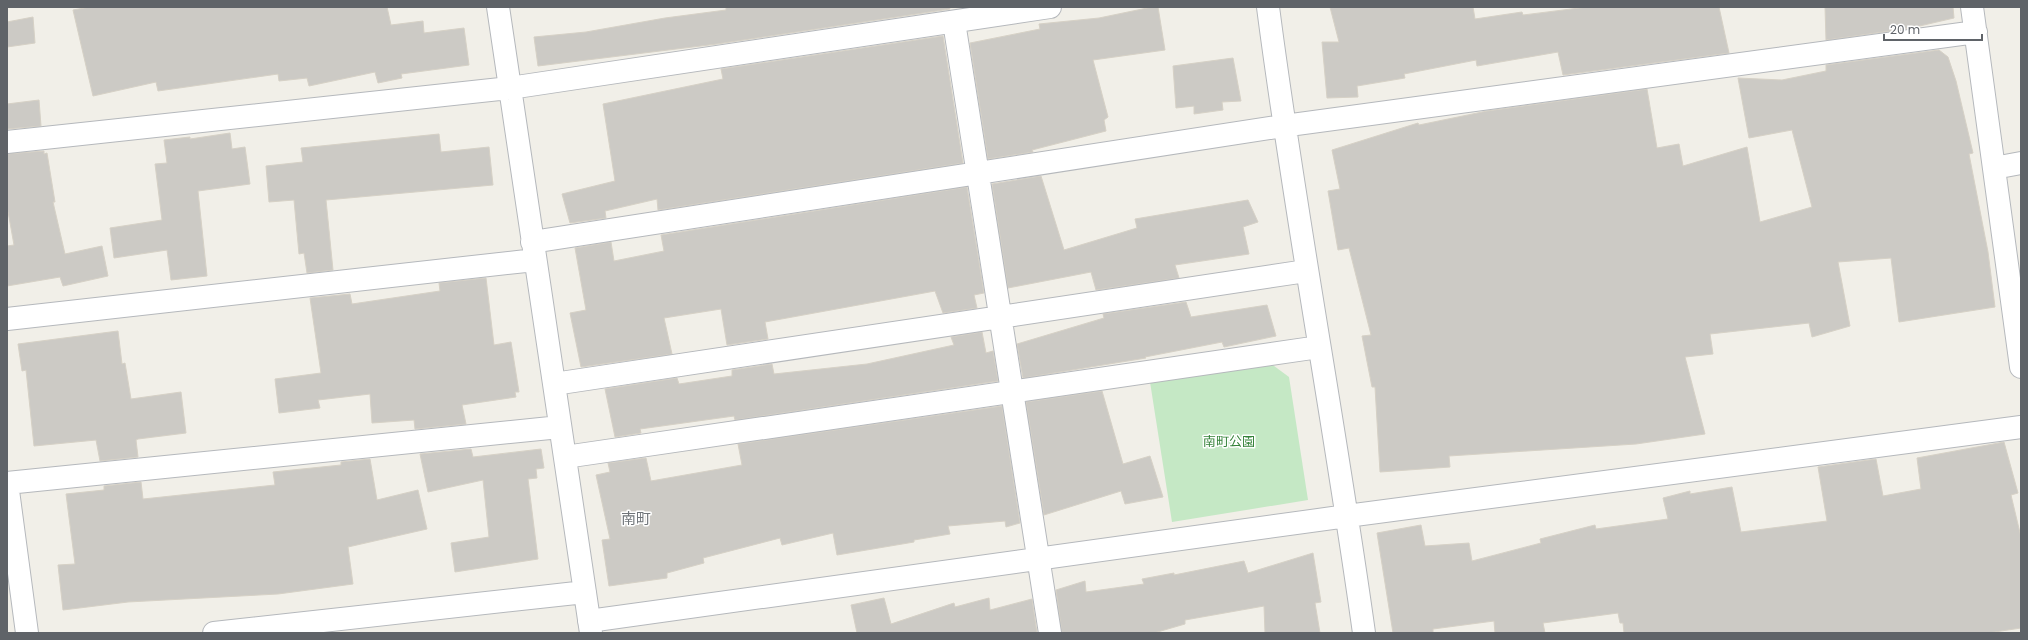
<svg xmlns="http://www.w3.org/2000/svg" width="2028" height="640" font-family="Poppins,'Noto Sans JP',sans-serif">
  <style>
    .green { fill: #c5e8c5 }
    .building { fill: #cccac5; stroke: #d6d1c6 }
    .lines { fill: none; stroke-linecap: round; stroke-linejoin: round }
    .minor-casing { stroke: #b5b8bc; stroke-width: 24 }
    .minor { stroke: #fff; stroke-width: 22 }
    .labels { text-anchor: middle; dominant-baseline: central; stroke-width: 3; stroke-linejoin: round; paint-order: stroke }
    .park-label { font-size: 13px; fill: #348238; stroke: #fff }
    .quarter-label { font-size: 15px; fill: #70757a; stroke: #fff }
  </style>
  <rect width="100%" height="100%" fill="#f1efe8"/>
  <!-- green -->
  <path class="green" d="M1270,363L1289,377L1308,500L1172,522L1150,382Z"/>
  <!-- building -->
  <path class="building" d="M90,7H387L391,25L423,21L424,33L464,28L469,65L401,74L402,78L378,83L375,72L309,86L307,78L279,81L278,74L158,91L156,82L93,96L73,10Z
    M726,7H949L950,9L717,44L538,66L534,37L586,32L665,18L726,10Z
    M1152,7H1158L1165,50L1093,60L1108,117L1104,120L1106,131L1032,150L1033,152L988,159L970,43L1040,29L1039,24L1099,18Z
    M1330,7H1473L1475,19L1522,12L1523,15L1587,7H1719L1729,53L1563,75L1558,52L1477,66L1476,60L1404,74L1405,78L1357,86L1358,97L1327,98L1322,42H1339Z
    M1825,7H1953L1954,18L1911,28L1826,40Z
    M33,17L35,43L7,47V22Z
    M943,36L963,163L658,210L657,199L605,211L606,218L570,223L562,194L615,181L603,104L723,79L721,69Z
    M1939,50L1948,57L1956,81L1973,153L1969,154L1988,252L1995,307L1899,322L1891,258L1838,262L1850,326L1812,337L1809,323L1710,334L1713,354L1685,357L1705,434L1636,444L1449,456L1450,467L1380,472L1375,387H1372L1362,336L1371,335L1349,248L1338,250L1328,191L1340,189L1332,150L1418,123L1419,125L1487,111L1647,89L1657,148L1679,144L1683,166L1747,147L1760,222L1812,207L1792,130L1749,138L1738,78L1782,80L1826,71V65Z
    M1233,58L1241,101L1222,102L1223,110L1194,114V106L1176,108L1173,66Z
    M39,100L41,126L7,129V104Z
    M230,133L232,149L245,147L250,184L198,191L207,276L171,280L167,250L114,258L110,228L162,220L155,164L167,163L164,140L190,137V139Z
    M439,134L441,152L489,147L493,185L326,200L333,270L307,273L304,253L299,254L294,200L269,202L266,166L303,162L301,148Z
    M44,151V154L47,153L55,202H53L65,254L102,246L108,276L63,286L60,277L7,286V246L14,245L7,206V154Z
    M1041,176L1064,250L1137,228L1135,219L1248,200L1258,222L1243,227L1249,254L1175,265L1179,278L1096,290L1091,272L1008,288L992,184Z
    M967,187L984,293L974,295L977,308L943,313L935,291L765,322L768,339L727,345L721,309L664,318L672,354L581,367L570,313L586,310L575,248L611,242L614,261L664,251L661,235Z
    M486,278L494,345L511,342L519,392H515L516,397L462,405L466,424L415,429L414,420L372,423L370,394L318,400L320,408L279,413L275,379L321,373L310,298L350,294L352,304L440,291L439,283Z
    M1186,302L1191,317L1267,305L1276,336L1224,347L1222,342L1145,357L1146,358L1023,378L1017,344L1104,318L1103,314Z
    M118,331L122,364L125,363L131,399L181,392L186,433L138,439L136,440L138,457L100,461L96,440L34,446L26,370L22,371L18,344Z
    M982,332L986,353L993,351L998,381L735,420L734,416L640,429L641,433L615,437L605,389L677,378L679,384L732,376V370L772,364L774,374L867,364L954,345L951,337Z
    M1102,391L1123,464L1150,456L1163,497L1125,504L1121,491L1044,515L1026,402Z
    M1002,406L1020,523L1006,527L1005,521L948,526L950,534L914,540V542L837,555L833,533L782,545L780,538L703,558L704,563L667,573V578L609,586L602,540L610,539L596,475L610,472L608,463L646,458L651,481L742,465L738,444Z
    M2004,442L2018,493L2011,495L2021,537V628L1988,633H1624L1623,623H1620L1618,613L1543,623L1545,633H1495L1494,621L1433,629V633H1393L1377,533L1421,525L1425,546L1469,543L1472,561L1541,543L1540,539L1595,525L1596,529L1668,519L1663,498L1690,491V494L1732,487L1741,532L1827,521L1818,467L1876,459L1883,496L1921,489L1917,458Z
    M471,449L473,457L541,449L544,468L536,469L537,478L528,479L538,559L455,572L451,543L489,537L483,480L428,492L420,454Z
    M370,459L377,500L418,490L427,529L348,547L353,584L278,594L128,602L63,610L58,565L75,564L66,494L104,490V486L141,482L143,499L275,485L273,472L341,465V462Z
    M1313,553L1321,602L1315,603L1320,633H1265L1264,606L1185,620V624L1154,633H1062L1056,590L1085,581L1086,592L1144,584L1142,579L1174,573V575L1244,561L1248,573Z
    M884,598L891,624L954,603L955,607L989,598L990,610L1032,599L1037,633H857L851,605Z"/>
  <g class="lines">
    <defs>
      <path id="minor" d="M498,7L591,633
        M1268,7C1295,216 1335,424 1364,633
        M1972,7L2021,367
        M954,22L1050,633
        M7,142L510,88L1050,7
        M1994,168L2021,163
        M532,242L1283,126L1976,32
        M7,319L535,260
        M554,384L1306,271
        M565,457L1319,347
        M7,483L560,427
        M7,483L27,633
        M589,621L1347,516L2021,427
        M214,633L585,592"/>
    </defs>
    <!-- minor casing -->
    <use href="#minor" class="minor-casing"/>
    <!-- minor -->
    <use href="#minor" class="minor"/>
  </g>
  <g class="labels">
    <!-- park labels -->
    <g class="park-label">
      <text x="1229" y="441">南町公園</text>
    </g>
    <!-- quarter labels -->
    <g class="quarter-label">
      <text x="636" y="518">南町</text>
    </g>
  </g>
  <!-- border -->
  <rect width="2028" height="640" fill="none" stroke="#5f6368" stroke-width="16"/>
  <!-- scale -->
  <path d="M1884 34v6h98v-6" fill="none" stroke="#5f6368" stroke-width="2"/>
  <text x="1890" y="34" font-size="12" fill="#5f6368" stroke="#ffffff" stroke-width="3" paint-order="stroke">20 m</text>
</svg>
